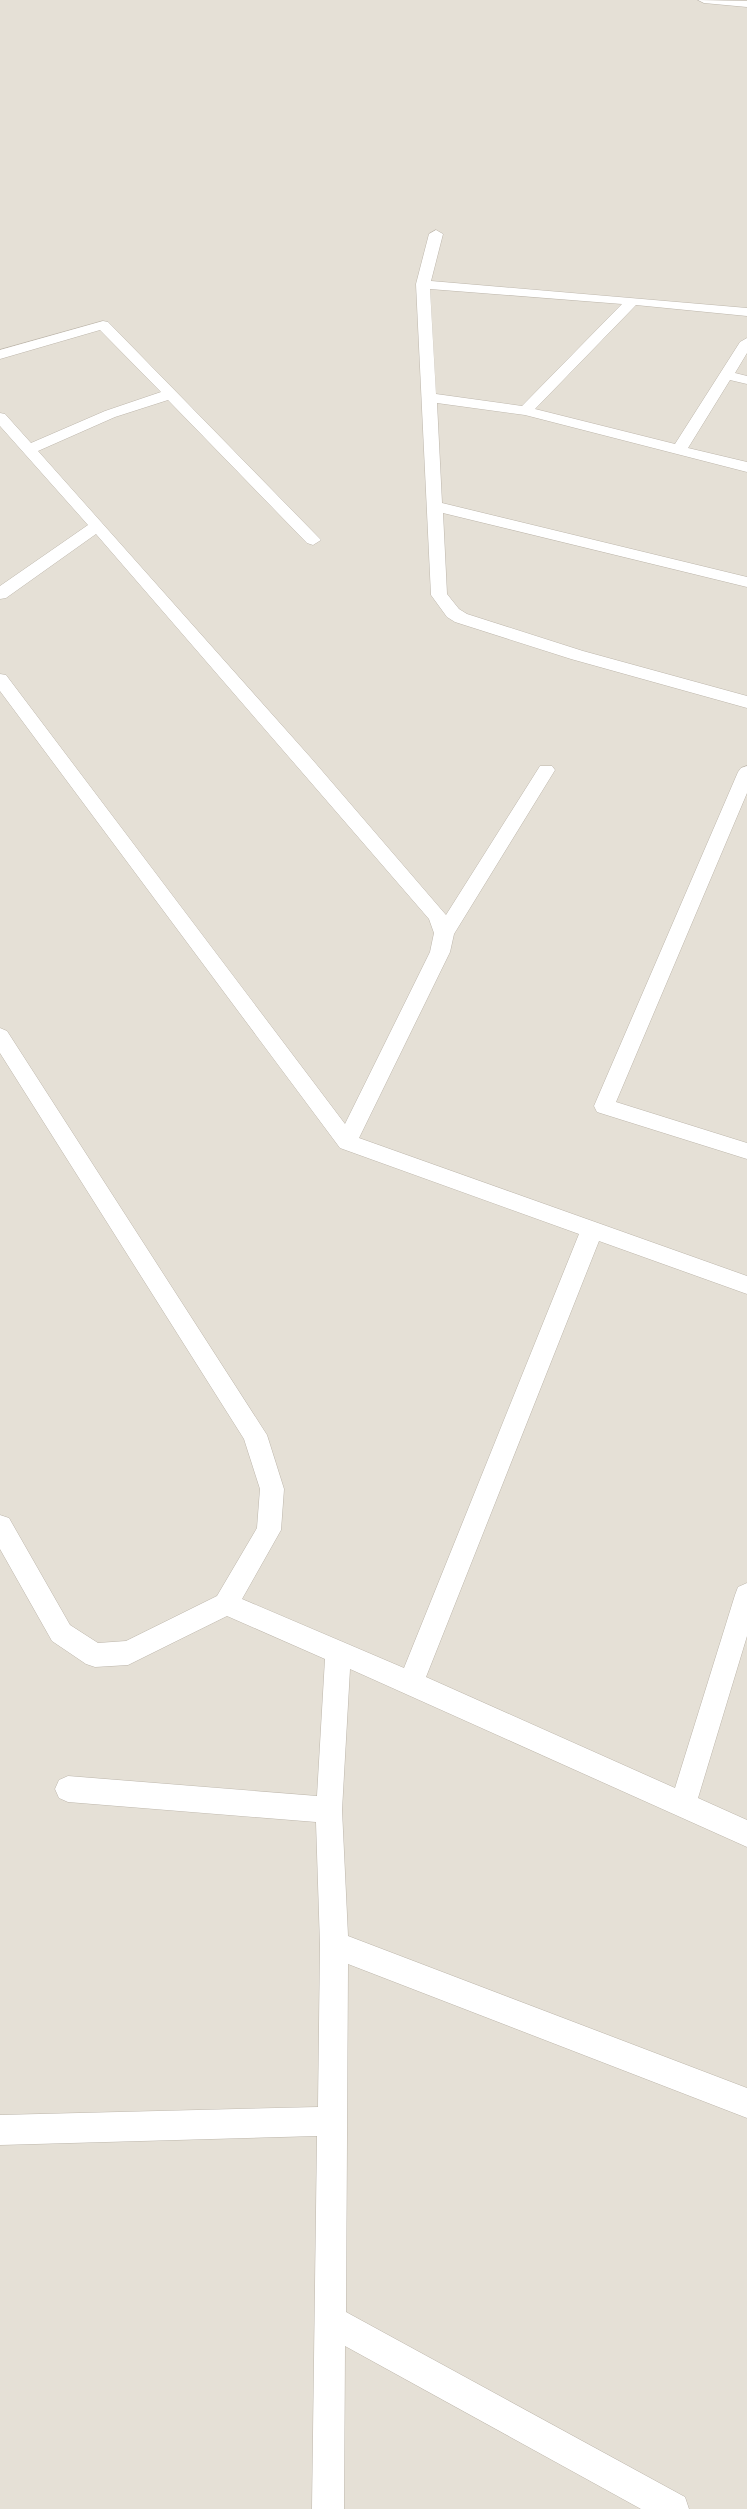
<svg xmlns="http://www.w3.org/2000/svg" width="747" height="2509" font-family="'Varela Round',sans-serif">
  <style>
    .residential { fill: #e5e0d6 }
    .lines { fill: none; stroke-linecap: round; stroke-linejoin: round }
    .minor-casing { stroke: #bdb6ab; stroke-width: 1 }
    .minor { fill: #fff; fill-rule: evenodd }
  </style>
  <rect width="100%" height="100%" fill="#f2eee8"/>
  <!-- residential -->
  <path class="residential" d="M0,0H747V2509H0Z"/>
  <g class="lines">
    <defs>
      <path id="minor" d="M698,0L747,1V7L704,3Z
        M436,230L443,234L431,281L747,308V316L636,305L535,409L675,444L740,342L747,338V353L735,373L747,376V384L730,380L688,448L747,462V472L525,415L437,403L442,503L747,577V587L443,513L447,594L459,609L467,614L583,651L747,696V708L571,659L455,622L447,617L431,595L416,284L429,234ZM430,289L622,304L522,406L436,394Z
        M103,321L108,322L321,540L313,545L307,543L168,400L115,417L38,451L311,758L446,915L540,766H552L555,770L454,934L450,952L359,1138L747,1276V1294L599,1241L426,1677L675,1788L735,1595L738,1587L747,1583V1636L698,1798L747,1820V1847L350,1669L342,1810L348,1936L747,2088V2118L348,1964L346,2312L685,2497L689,2509H641L345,2346L344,2509H312L317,2136L0,2145V2115L318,2107L320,1945L316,1822L68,1802L59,1798L55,1789L59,1780L68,1776L317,1796L325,1659L227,1616L128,1665L95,1667L86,1664L52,1641L0,1549V1515L9,1518L70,1625L98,1643L126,1641L217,1596L257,1528L260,1489L244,1439L0,1053V1028L7,1031L267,1435L284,1489L281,1530L242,1599L404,1668L579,1234L340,1148L0,691V674L6,675L345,1124L430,952L434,933L429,919L96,534L6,598L0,599V586L88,525L0,426V413L5,414L31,443L105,411L161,392L100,330L0,359V350Z
        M747,766V793L616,1102L747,1143V1159L597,1112L594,1106L738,772L741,768Z"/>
    </defs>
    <!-- minor casing -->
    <use href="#minor" class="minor-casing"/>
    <!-- minor -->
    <use href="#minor" class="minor"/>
  </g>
</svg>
